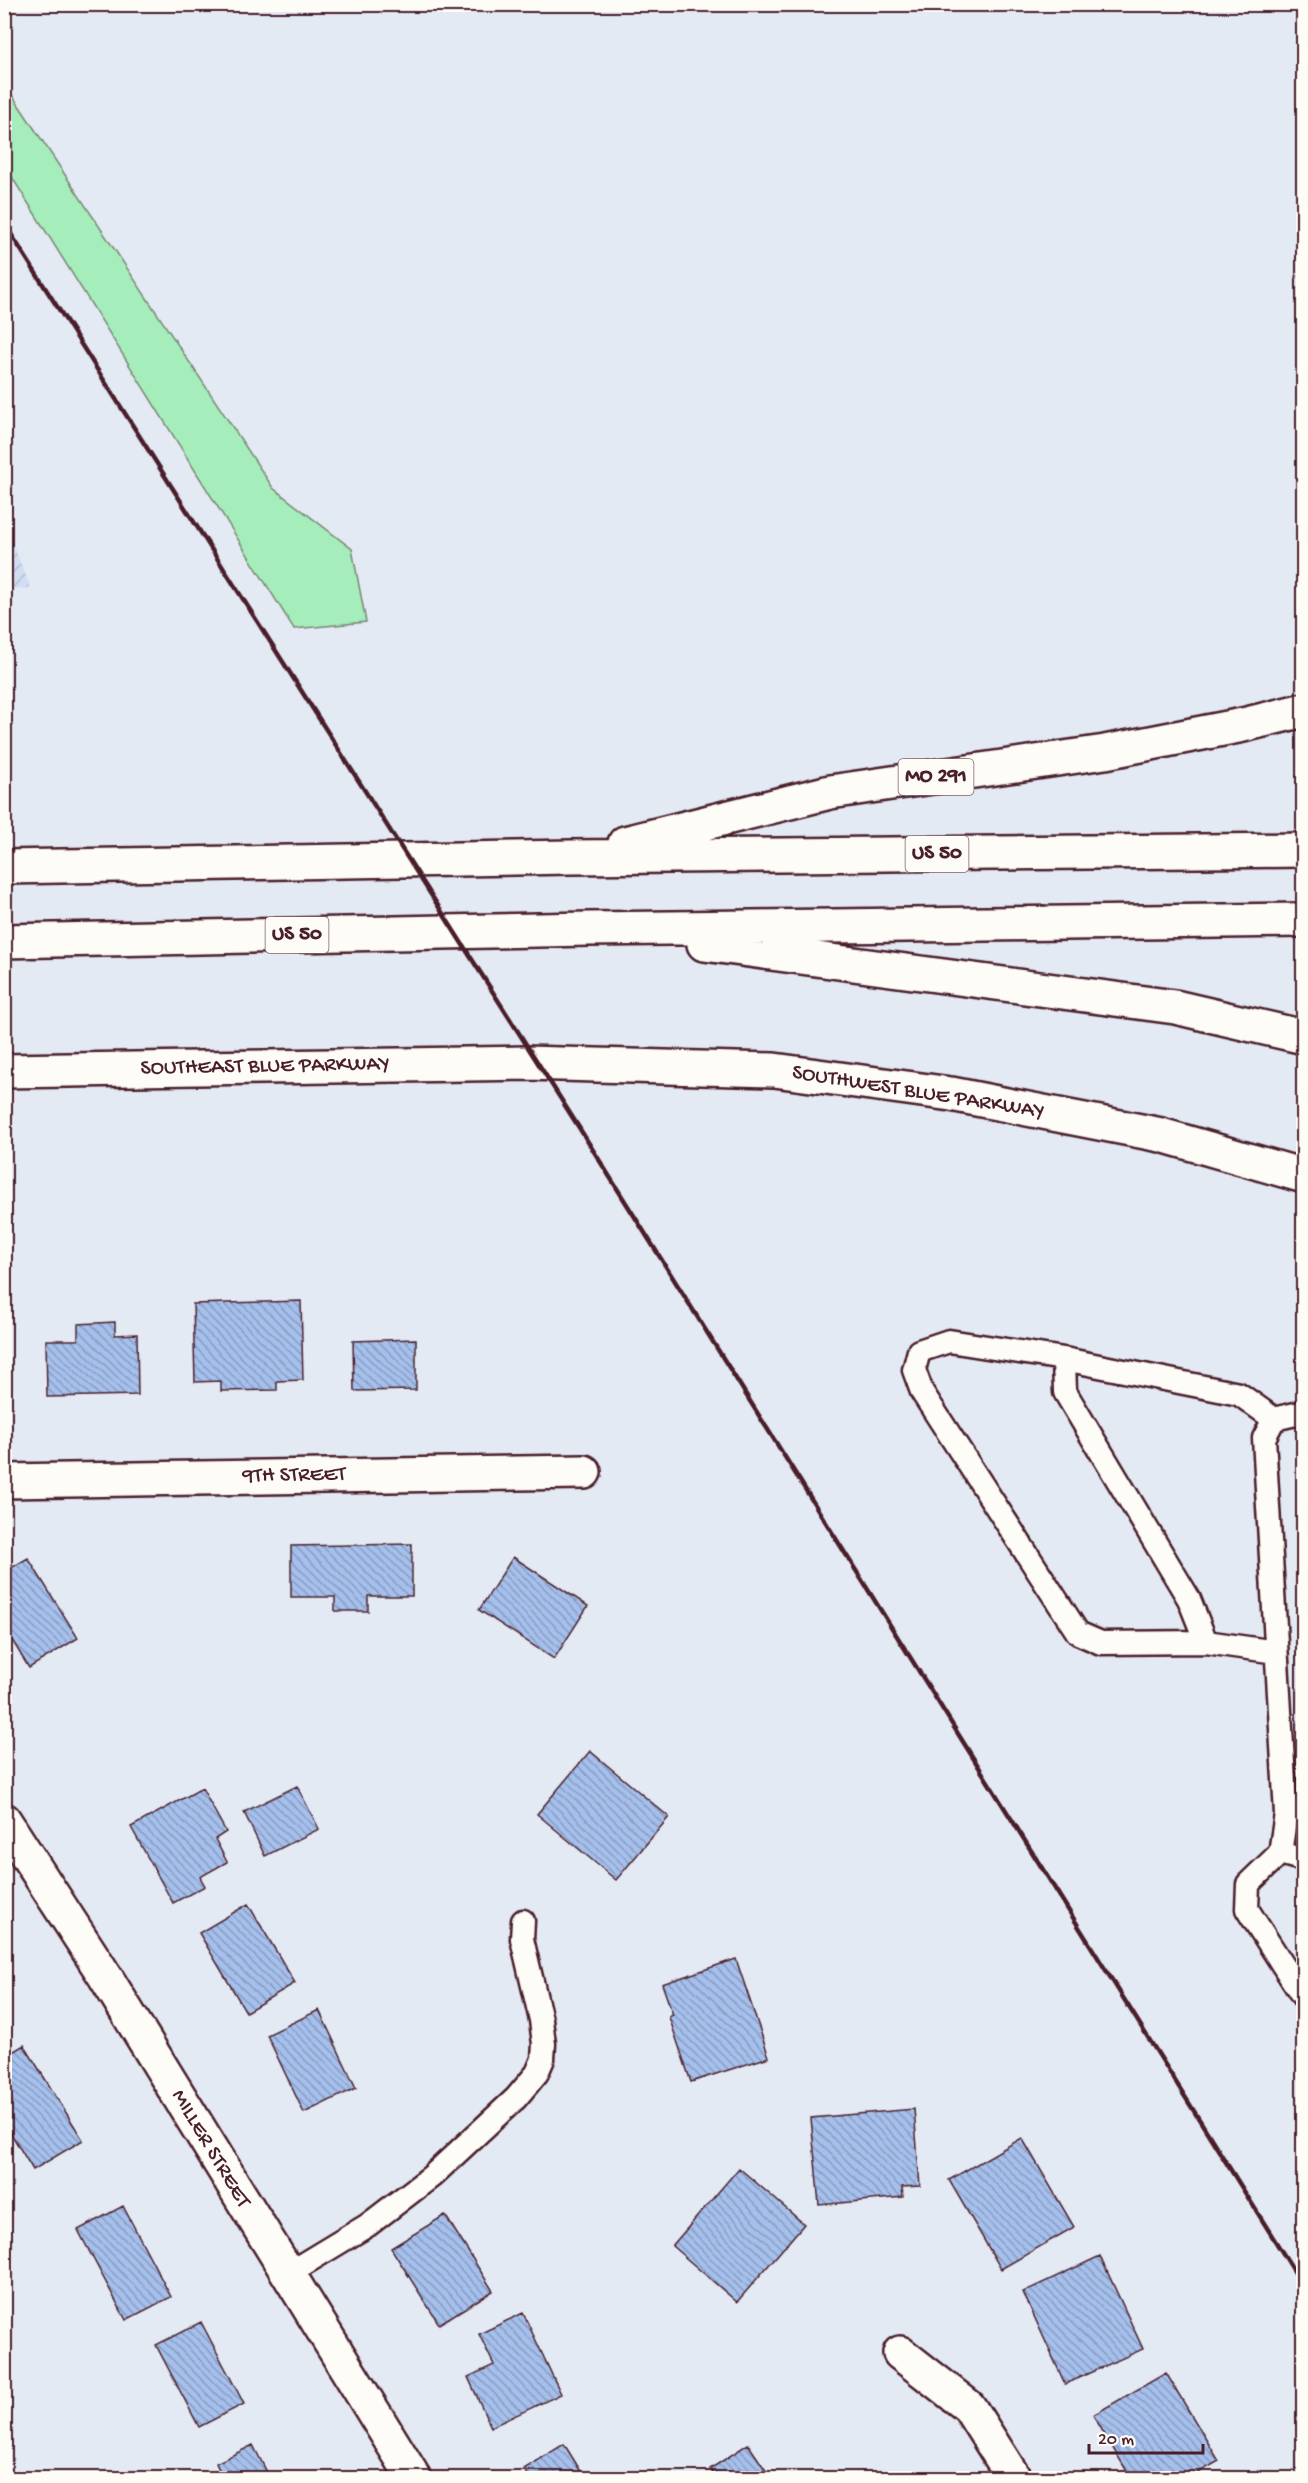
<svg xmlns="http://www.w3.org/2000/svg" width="1308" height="2483" font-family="'Gochi Hand',sans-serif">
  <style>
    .industrial { fill: url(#industrial-furrows) }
    .green { fill: #a5edbb; stroke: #788673; stroke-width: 1.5 }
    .building { fill: url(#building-back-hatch); stroke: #4a1f2b; stroke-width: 1.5 }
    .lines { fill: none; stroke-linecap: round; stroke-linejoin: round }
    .service-casing { stroke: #4a1f2b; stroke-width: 27 }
    .minor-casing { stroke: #4a1f2b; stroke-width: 38 }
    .tertiary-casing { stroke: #4a1f2b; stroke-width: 38 }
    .motorway-casing { stroke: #4a1f2b; stroke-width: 38 }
    .service { stroke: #fdfcf7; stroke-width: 22 }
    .minor { stroke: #fdfcf7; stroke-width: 33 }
    .tertiary { stroke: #fdfcf7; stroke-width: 33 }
    .motorway { stroke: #fdfcf7; stroke-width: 33 }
    .rail { stroke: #4a1f2b; stroke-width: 4.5 }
    .labels { text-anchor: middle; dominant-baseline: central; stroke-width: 6; stroke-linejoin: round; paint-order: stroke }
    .shield { fill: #fdfcf7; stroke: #806168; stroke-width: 1.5 }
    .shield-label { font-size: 21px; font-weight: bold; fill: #4a1f2b }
    .street-label { font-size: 22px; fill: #4a1f2b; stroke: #fdfcf7 }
  </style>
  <defs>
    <pattern id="industrial-furrows" width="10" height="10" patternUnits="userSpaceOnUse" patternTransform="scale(1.5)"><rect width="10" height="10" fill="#d0ddf2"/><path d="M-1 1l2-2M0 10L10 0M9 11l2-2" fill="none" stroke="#b4bdd0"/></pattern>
    <pattern id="building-back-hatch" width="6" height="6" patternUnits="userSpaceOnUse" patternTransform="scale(1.5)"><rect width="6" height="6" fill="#a5c0ec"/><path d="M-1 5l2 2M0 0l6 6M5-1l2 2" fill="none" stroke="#889bbf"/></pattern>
  </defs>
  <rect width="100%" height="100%" fill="#e3eaf4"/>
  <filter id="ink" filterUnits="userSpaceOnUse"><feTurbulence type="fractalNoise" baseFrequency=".0167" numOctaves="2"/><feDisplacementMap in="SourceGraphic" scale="12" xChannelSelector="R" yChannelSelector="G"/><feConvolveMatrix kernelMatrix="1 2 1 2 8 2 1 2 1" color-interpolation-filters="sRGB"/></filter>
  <g filter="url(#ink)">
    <!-- industrial -->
    <path class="industrial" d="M4,526H5L31,588L5,589Z"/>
    <!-- green -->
    <path class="green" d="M4,83L273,488L352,549L366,622L294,629L5,166Z"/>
    <!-- building -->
    <path class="building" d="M301,1301L303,1380L277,1381V1390L221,1391V1381L195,1382L193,1304Z
      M115,1322V1335L137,1334L138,1395L47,1397L46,1340H78V1324Z
      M416,1339V1390L354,1391L353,1341Z
      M412,1544V1596H368V1611H335V1597H291V1546Z
      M513,1557L588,1606L554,1659L479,1610Z
      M28,1558L78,1638L29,1668L4,1627V1572Z
      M590,1751L669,1817L616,1880L537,1814Z
      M297,1786L319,1829L265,1856L244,1812Z
      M202,1788L226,1832L215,1839L227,1862L200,1877L205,1886L173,1903L131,1827Z
      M248,1904L295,1983L246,2012L199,1933Z
      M736,1959L769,2057L691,2082L669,2017L673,2015L662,1984Z
      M319,2010L356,2088L304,2113L267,2035Z
      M24,2045L83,2140L33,2170L4,2122V2057Z
      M914,2109L920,2186L902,2187L903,2197L819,2205L811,2118Z
      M1022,2138L1074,2227L1001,2269L949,2180Z
      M739,2168L804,2224L737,2302L672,2246Z
      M123,2206L171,2297L126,2320L78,2230Z
      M445,2215L493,2291L439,2324L391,2248Z
      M1100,2256L1143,2349L1065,2384L1023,2292Z
      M523,2313L561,2394L491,2427L468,2377L494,2365L479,2334Z
      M201,2322L244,2404L199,2427L156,2345Z
      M1166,2373L1219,2461L1189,2478H1131L1093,2415Z
      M564,2444L585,2478H530L524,2469Z
      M748,2444L771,2478H716L710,2469Z
      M253,2445L270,2478H223L216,2463Z"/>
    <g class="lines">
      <defs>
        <path id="service" d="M1064,1359L1065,1392L1189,1599L1206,1642
          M1304,1412L1274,1419L1264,1438L1286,1814L1280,1853L1248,1884L1247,1909L1304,1998
          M1274,1419L1239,1394L1064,1359L949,1341L919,1351L914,1370L922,1392L1078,1633L1101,1643L1206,1642L1276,1652
          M1280,1853L1304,1860
          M287,2274L368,2225L432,2176L516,2098L537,2073L543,2059L544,2044L541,2020L522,1939L523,1921"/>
        <path id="minor" d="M4,1481L584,1472
          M4,1820L105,1976L414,2478
          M900,2353L969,2407L1014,2478"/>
        <path id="tertiary" d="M4,1071L526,1063L774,1070L951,1094L1161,1135L1304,1176"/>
        <path id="motorway" d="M625,843L830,792L1105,752L1243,725L1304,710
          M4,867L571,857L1304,850
          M4,941L589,929L1304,920
          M704,944L1175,1007L1304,1037"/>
      </defs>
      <!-- service casing -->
      <use href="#service" class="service-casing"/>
      <!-- minor casing -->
      <use href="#minor" class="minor-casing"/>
      <!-- tertiary casing -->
      <use href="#tertiary" class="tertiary-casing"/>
      <!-- motorway casing -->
      <use href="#motorway" class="motorway-casing"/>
      <!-- service -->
      <use href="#service" class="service"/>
      <!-- minor -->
      <use href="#minor" class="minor"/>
      <!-- tertiary -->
      <use href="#tertiary" class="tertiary"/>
      <!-- motorway -->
      <use href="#motorway" class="motorway"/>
      <!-- rail -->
      <path class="rail" d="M4,223L578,1126L1304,2287
        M4,268L8,272"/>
    </g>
  </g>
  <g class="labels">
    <!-- shield labels -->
    <g class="shield">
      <rect x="898.5" y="759" width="75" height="36" rx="4.5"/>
      <rect x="905.5" y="836" width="63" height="36" rx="4.5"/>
      <rect x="265.5" y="917" width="63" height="36" rx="4.5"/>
    </g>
    <g class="shield-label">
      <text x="936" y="777">MO 291</text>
      <text x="937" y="854">US 50</text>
      <text x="297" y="935">US 50</text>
    </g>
    <!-- street labels -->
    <g class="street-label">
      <text transform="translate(265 1067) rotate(-1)">SOUTHEAST BLUE PARKWAY</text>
      <text transform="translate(918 1093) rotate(9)">SOUTHWEST BLUE PARKWAY</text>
      <text transform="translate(294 1476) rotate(-1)">9TH STREET</text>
      <text transform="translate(210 2149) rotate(59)">MILLER STREET</text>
    </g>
  </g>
  <!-- margin -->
  <rect width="1308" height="2483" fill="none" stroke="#fdfcf7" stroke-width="24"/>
  <rect x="12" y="12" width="1284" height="2459" fill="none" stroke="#4a1f2b" stroke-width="2" filter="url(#ink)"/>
  <!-- scale -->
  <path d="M1089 2444v9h114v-9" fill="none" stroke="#4a1f2b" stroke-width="3"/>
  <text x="1098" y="2444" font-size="18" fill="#4a1f2b" stroke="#fdfcf7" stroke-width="4.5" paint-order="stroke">20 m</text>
</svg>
